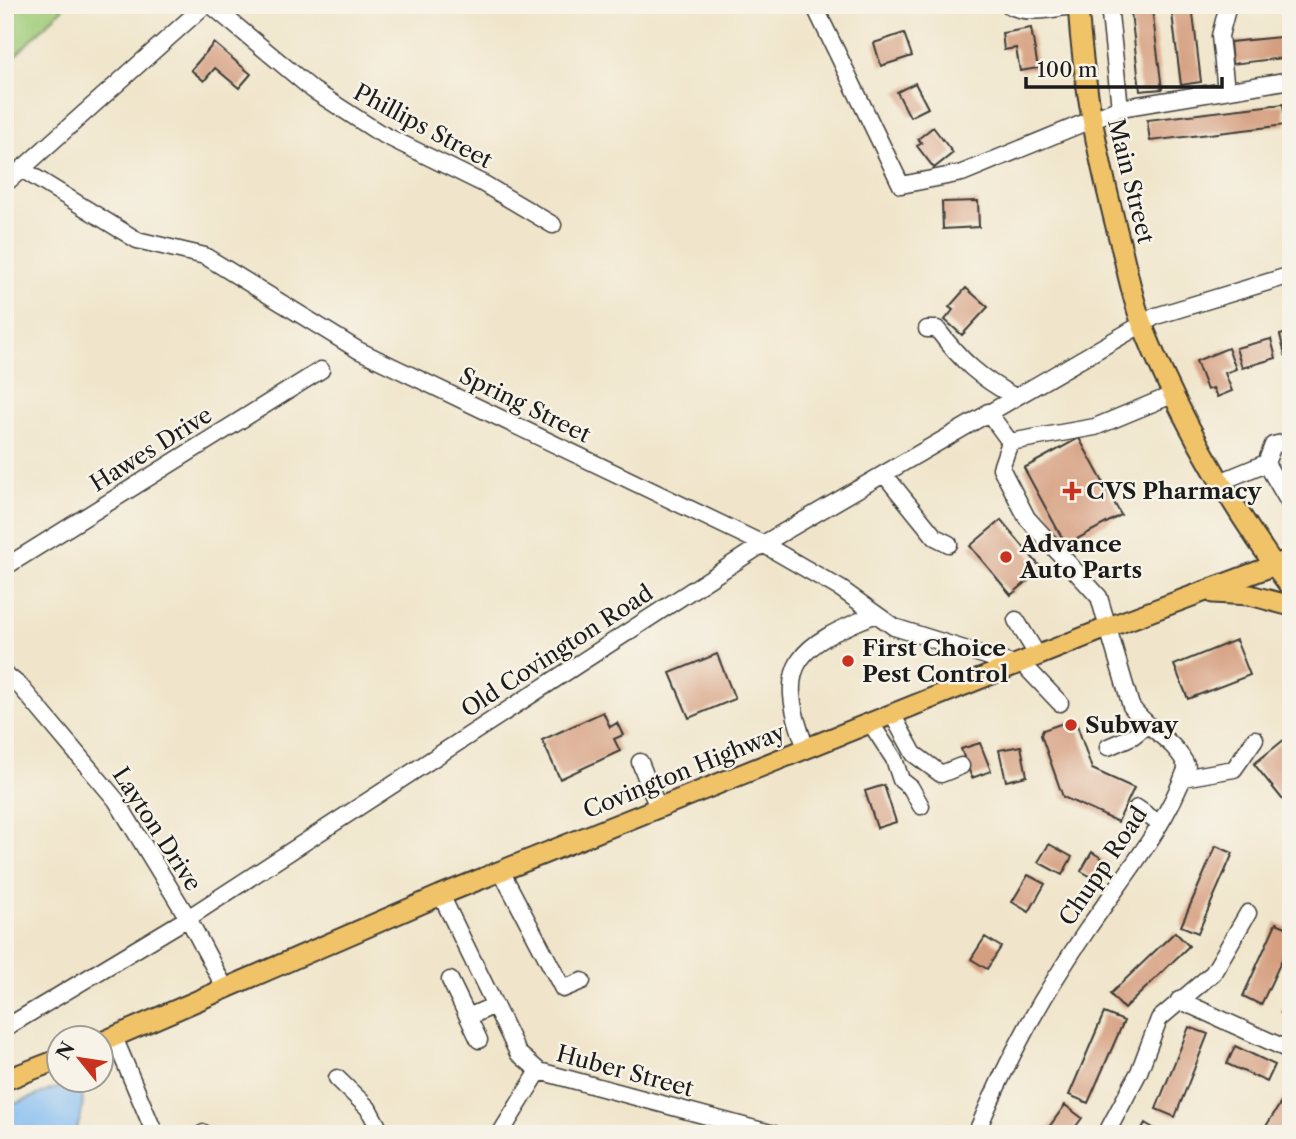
<svg xmlns="http://www.w3.org/2000/svg" width="1296" height="1139" font-family="'Libre Caslon Text',serif">
  <style>
    .green { fill: #9eca77; stroke: #5d734a; stroke-width: 2 }
    .water { fill: #82bcf3; stroke: #4f6c88; stroke-width: 2 }
    .building { fill: #d59e7f }
    .lines { fill: none; stroke-linecap: round; stroke-linejoin: round }
    .minor-casing { stroke: #3c3a36; stroke-width: 19 }
    .major-casing { stroke: #3c3a36; stroke-width: 23 }
    .minor { stroke: #fff; stroke-width: 16 }
    .major { stroke: #f1c369; stroke-width: 19 }
    .poi-dot { fill: #c8321e; stroke: #f7f3e8; stroke-width: 2.5 }
    .labels { text-anchor: middle; dominant-baseline: central; stroke-width: 5; stroke-linejoin: round; paint-order: stroke }
    .street-label { font-size: 23px; fill: #1c1c1c; stroke: #f7f3e8 }
    .poi-label { font-size: 23px; font-weight: bold; fill: #1c1c1c; stroke: #f7f3e8; text-anchor: start }
  </style>
  <rect width="100%" height="100%" fill="#f7f3e8"/>
  <filter id="ink" filterUnits="userSpaceOnUse"><feTurbulence type="fractalNoise" baseFrequency=".0143" numOctaves="2"/><feDisplacementMap in="SourceGraphic" scale="14" xChannelSelector="R" yChannelSelector="G"/><feConvolveMatrix kernelMatrix="1 2 1 2 8 2 1 2 1" color-interpolation-filters="sRGB"/></filter>
  <filter id="wash" filterUnits="userSpaceOnUse"><feTurbulence type="fractalNoise" baseFrequency=".00686" numOctaves="4" result="noise"/><feDisplacementMap in="SourceGraphic" scale="28" xChannelSelector="R" yChannelSelector="G"/><feGaussianBlur stdDeviation="1.57" result="paint"/><feColorMatrix in="noise" values="0 0 0 0 0 0 0 0 0 0 0 0 0 0 0 0 0 1.4 0 .05"/><feComposite in="paint" operator="in"/></filter>
  <g filter="url(#wash)">
    <rect width="100%" height="100%" fill="#f0e5ca"/>
    <!-- green -->
    <path class="green" d="M5,5H66L5,66Z"/>
    <!-- water -->
    <path class="water" d="M77,1083C88,1095 81,1121 74,1134H5L7,1107L50,1090Z"/>
    <g id="blocks">
      <!-- building -->
      <path class="building" d="M1192,5L1201,82L1181,85L1171,6Z
        M1152,9L1162,89L1140,91L1131,12Z
        M1031,28L1038,68L1020,71L1016,48L1004,50L1002,33Z
        M904,33L912,56L881,66L874,43Z
        M1291,36V57L1232,64L1230,42Z
        M214,43L251,74L239,88L215,68L204,81L191,70Z
        M915,83L928,108L910,117L897,92Z
        M1283,104L1286,125L1150,141L1147,120Z
        M933,127L953,153L934,168L917,146L922,143L918,139Z
        M978,201L979,227L943,229L942,202Z
        M966,288L988,307L962,335L945,320L953,310L949,307Z
        M1291,332V353L1285,355L1280,335Z
        M1271,339L1276,358L1242,368L1236,348Z
        M1228,348L1236,369L1225,373L1232,391L1217,397L1213,388L1207,390L1196,361Z
        M1079,438L1121,515L1066,545L1024,468Z
        M1001,520L1042,569L1011,595L970,546Z
        M1236,640L1250,675L1188,699L1174,665Z
        M717,654L735,699L689,718L670,673Z
        M603,712L610,727L617,723L623,735L614,739L620,751L560,779L542,740Z
        M1075,719L1092,769L1134,788L1118,822L1063,797L1041,735L1043,730Z
        M1291,734V802L1287,805L1254,764Z
        M980,743L991,771L972,778L961,749Z
        M1021,746L1027,776L1006,781L999,750Z
        M884,785L896,822L877,828L865,791Z
        M1049,844L1072,857L1062,875L1038,862Z
        M1216,846L1233,853L1198,933L1181,926Z
        M1092,852L1109,863L1099,881L1081,871Z
        M1028,875L1045,884L1029,912L1012,902Z
        M1276,923L1291,929V940L1261,1005L1243,996Z
        M1175,932L1189,946L1124,1009L1110,994Z
        M985,937L1001,947L987,969L971,959Z
        M1291,991V1017L1281,1013Z
        M1104,1013L1124,1021L1088,1103L1069,1095Z
        M1189,1027L1208,1034L1175,1117L1156,1109Z
        M1235,1046L1275,1065L1267,1082L1227,1064Z
        M1291,1087V1125L1285,1134H1261Z
        M1065,1105L1082,1118L1070,1134H1044Z
        M1145,1123L1163,1134H1139Z"/>
    </g>
  </g>
  <g filter="url(#ink)">
    <use href="#blocks" fill-opacity="0" stroke="#3c3a36" stroke-width="2"/>
    <g class="lines">
      <defs>
        <path id="minor" d="M211,5L313,90L378,132L484,184L553,225
          M814,5L901,185L962,173L1120,108L1291,80
          M1009,5C1028,16 1057,8 1078,5
          M1109,5L1120,108
          M1226,90L1220,36L1228,5
          M23,170L137,240L205,256L358,350L763,544L841,589L894,627L1015,665
          M5,184L205,5
          M927,329H937C962,362 979,377 1015,397
          M1010,442L1095,427L1172,395
          M1266,463L1273,445L1291,441
          M884,474L935,537L949,544
          M1220,482L1266,463L1291,506
          M5,567L321,370
          M1016,620L1038,656
          M1022,663L1060,703
          M5,674L20,686L116,800L188,918L226,990
          M892,714L914,754L941,774L961,766
          M870,722L894,759L901,780L911,788L921,806
          M1108,747L1133,736L1147,725
          M806,748C773,662 798,646 876,614
          M640,762L658,808
          M1183,778L1234,769L1255,739
          M1137,808L1160,824
          M501,871L563,989L582,981
          M441,895L518,1053L539,1071L774,1134
          M450,980L468,1017
          M1179,1000L1291,1051
          M5,1028L188,918L763,544L1156,316L1291,275
          M114,1037L155,1134
          M479,1040L468,1017L495,1005
          M337,1078L368,1108L382,1134
          M202,1134L204,1133
          M500,1134L539,1071
          M976,1134C1008,1057 1042,996 1089,927C1124,876 1166,827 1187,767C1175,739 1147,730 1131,706L1099,597L1027,518L1001,468L1010,442L988,412
          M1106,1134L1139,1072L1159,1019L1213,973L1248,913"/>
        <path id="major" d="M1078,5C1083,88 1100,166 1121,246C1128,273 1133,303 1144,329C1181,421 1231,507 1291,588
          M1213,593L1250,595L1291,606
          M102,1042L441,895L1109,627L1291,559
          M5,1080L60,1059"/>
      </defs>
      <!-- minor casing -->
      <use href="#minor" class="minor-casing"/>
      <!-- major casing -->
      <use href="#major" class="major-casing"/>
      <!-- minor -->
      <use href="#minor" class="minor"/>
      <!-- major -->
      <use href="#major" class="major"/>
    </g>
  </g>
  <!-- markers -->
  <g class="poi-dot">
    <path d="M1068.5 480.5h7v7h7v7h-7v7h-7v-7h-7v-7h7z"/>
    <circle cx="1006" cy="557" r="7"/>
    <circle cx="848" cy="661" r="7"/>
    <circle cx="1071" cy="725" r="7"/>
  </g>
  <g class="labels">
    <!-- street labels -->
    <g class="street-label">
      <text transform="translate(423 126) rotate(28)">Phillips Street</text>
      <text transform="translate(1131 181) rotate(76)">Main Street</text>
      <text transform="translate(525 405) rotate(26)">Spring Street</text>
      <text transform="translate(151 449) rotate(-32)">Hawes Drive</text>
      <text transform="translate(557 651) rotate(-33)">Old Covington Road</text>
      <text transform="translate(684 771) rotate(-22)">Covington Highway</text>
      <text transform="translate(157 829) rotate(57)">Layton Drive</text>
      <text transform="translate(1103 866) rotate(-56)">Chupp Road</text>
      <text transform="translate(625 1071) rotate(15)">Huber Street</text>
    </g>
    <!-- poi labels -->
    <g class="poi-label">
      <text x="1086" y="491">CVS Pharmacy</text>
      <text x="1020" y="544">Advance<tspan x="1020" dy="26">Auto Parts</tspan></text>
      <text x="862" y="648">First Choice<tspan x="862" dy="26">Pest Control</tspan></text>
      <text x="1085" y="725">Subway</text>
    </g>
  </g>
  <!-- margin -->
  <rect width="1296" height="1139" fill="none" stroke="#f7f3e8" stroke-width="28"/>
  <!-- north arrow -->
  <g transform="translate(80 1059) rotate(300)"><circle r="33" fill="#f7f3e8" stroke="#9f9d96" stroke-width="2"/>
  <path d="M0-5L12 26L0 18L-12 26Z" fill="#c8321e"/>
  <text y="-10" font-size="19" font-weight="bold" text-anchor="middle" fill="#1c1c1c">N</text>
  </g>
  <!-- scale -->
  <path d="M1026 77v10h196v-10" fill="none" stroke="#1c1c1c" stroke-width="3.5"/>
  <text x="1037" y="77" font-size="21" fill="#1c1c1c" stroke="#f7f3e8" stroke-width="5" paint-order="stroke">100 m</text>
</svg>
